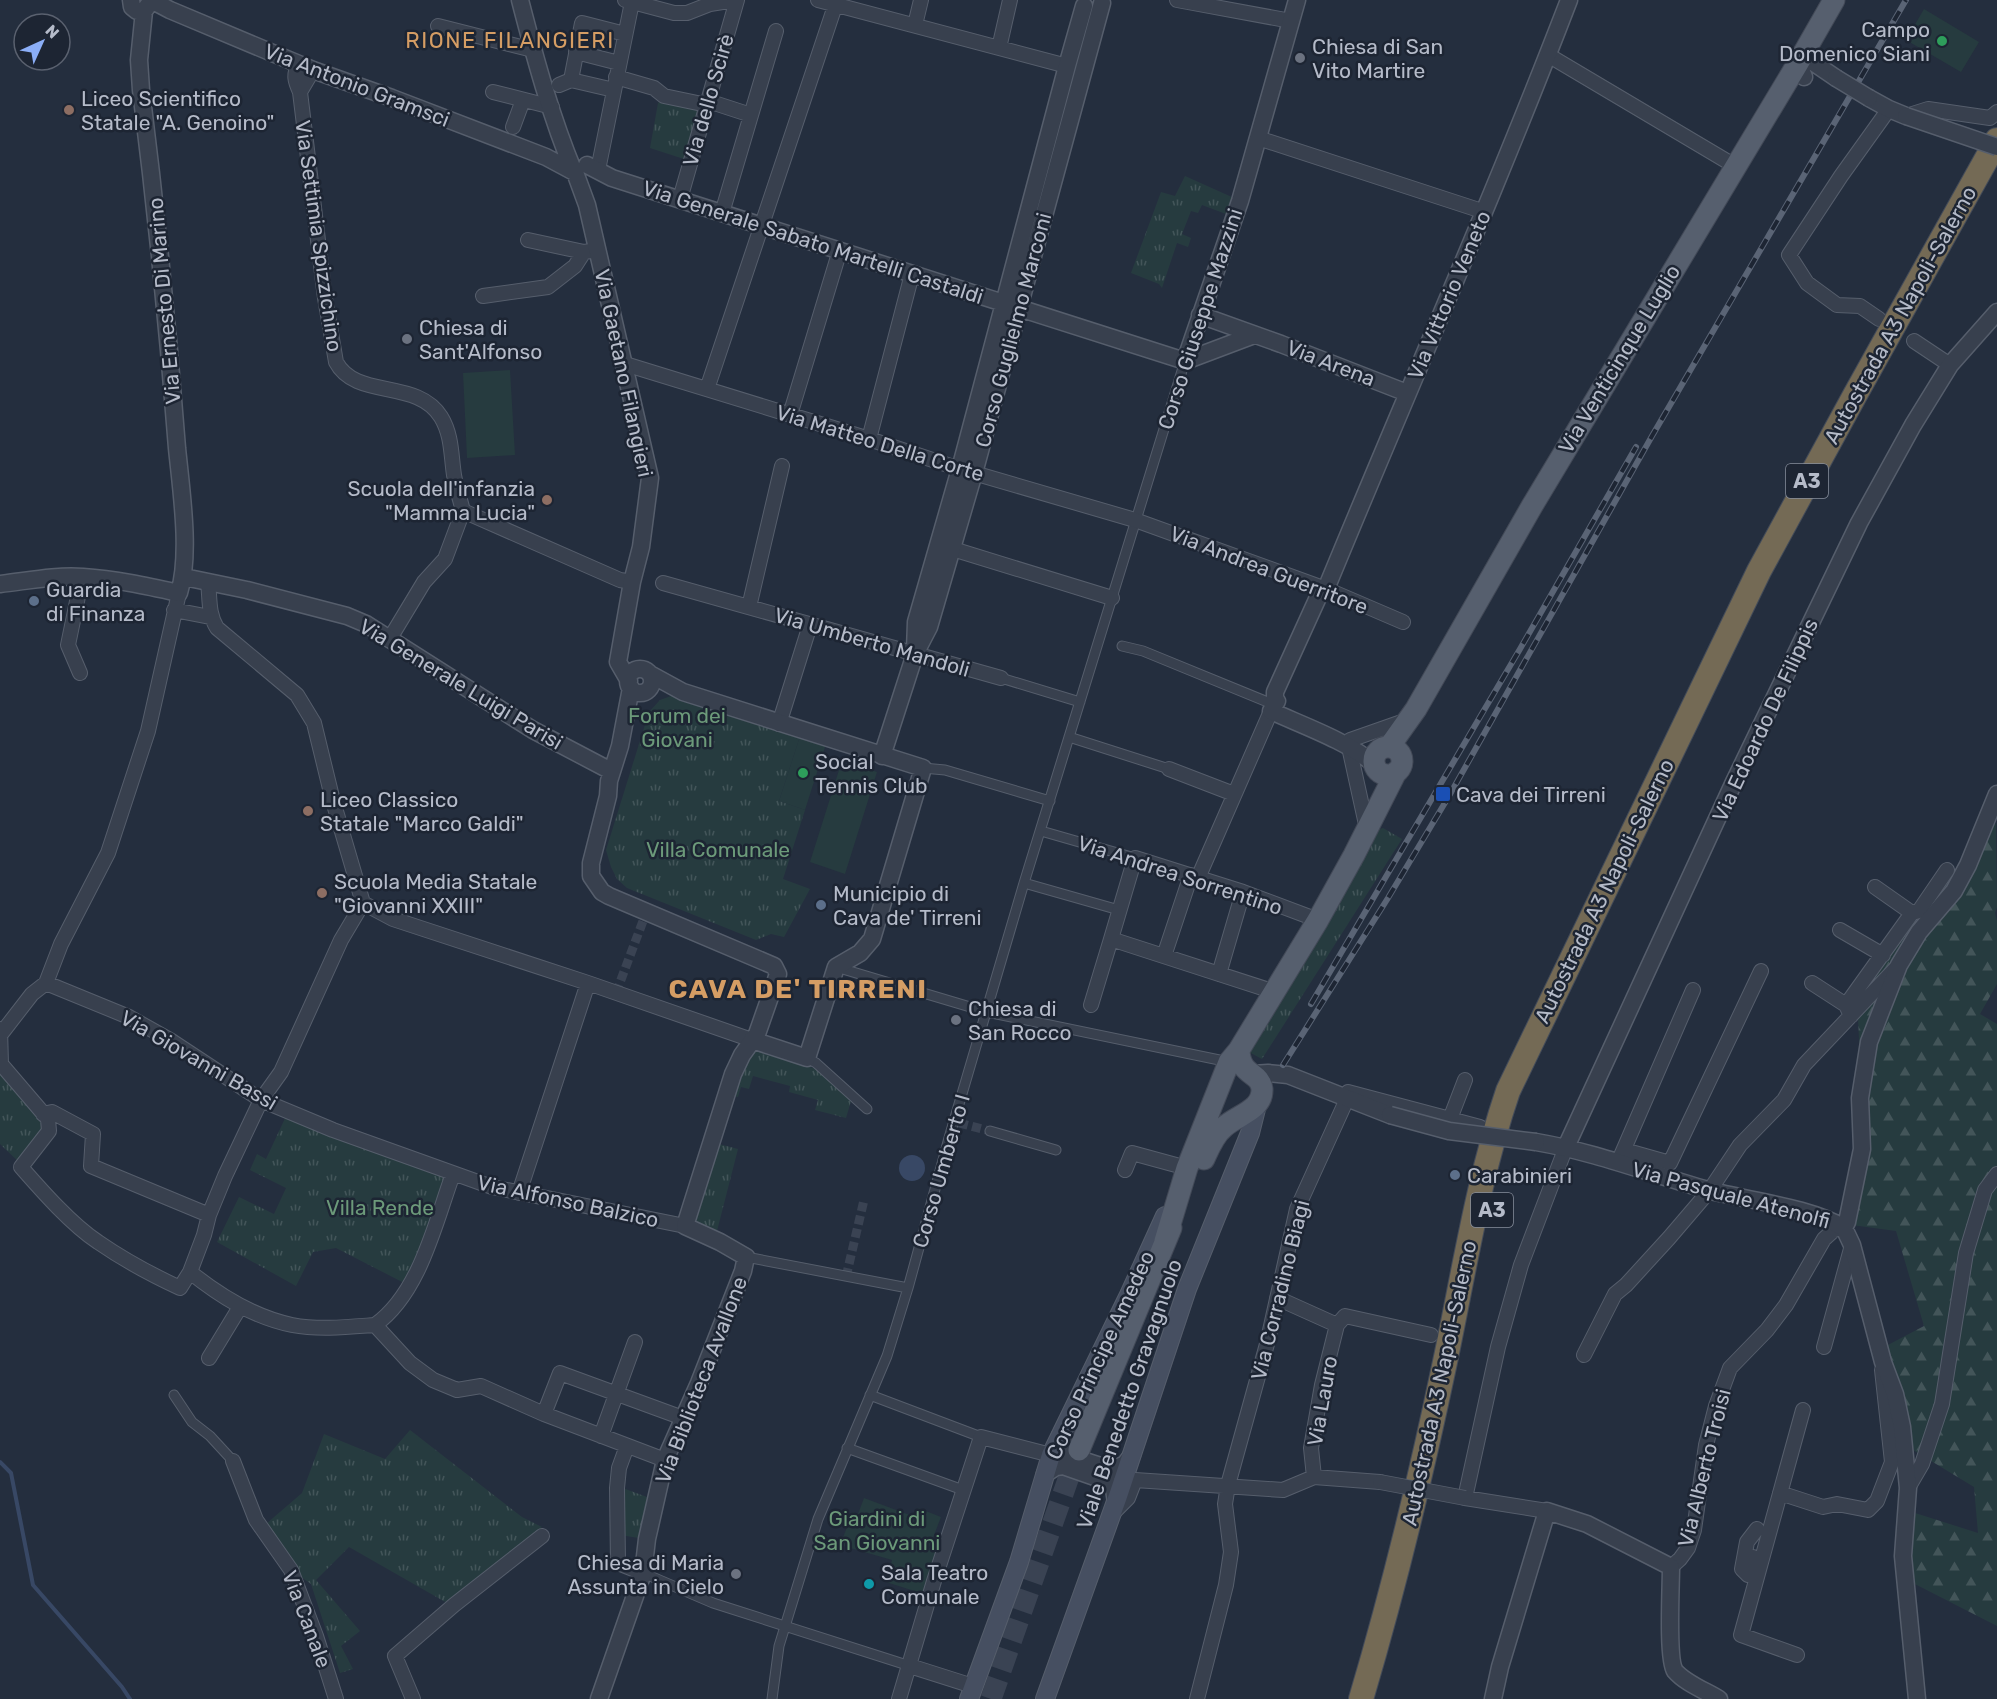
<svg xmlns="http://www.w3.org/2000/svg" width="1997" height="1699" font-family="Rubik,sans-serif">
  <style>
    .green { fill: #263b3f }
    .forest { fill: url(#forest-firs) }
    .park { fill: url(#park-tufts) }
    .water { fill: #384865 }
    .lines { fill: none; stroke-linecap: round; stroke-linejoin: round }
    .stream { stroke: #384865; stroke-width: 4 }
    .pedestrian-tunnel { stroke: #3a4353; stroke-width: 9; stroke-dasharray: 9 4.5; stroke-linecap: butt }
    .primary-tunnel { stroke: #3a4353; stroke-width: 21; stroke-dasharray: 21 10; stroke-linecap: butt }
    .pedestrian-casing { stroke: #565e6c; stroke-width: 11 }
    .minor-casing { stroke: #565e6c; stroke-width: 16 }
    .tertiary-casing { stroke: #565e6c; stroke-width: 19 }
    .secondary-casing { stroke: #565e6c; stroke-width: 20 }
    .primary-casing { stroke: #424957; stroke-width: 23 }
    .motorway-casing { stroke: #434b59; stroke-width: 26 }
    .pedestrian { stroke: #38404e; stroke-width: 9 }
    .minor { stroke: #38404e; stroke-width: 14 }
    .tertiary { stroke: #38404e; stroke-width: 16 }
    .secondary { stroke: #464f61; stroke-width: 18 }
    .primary { stroke: #565f6e; stroke-width: 21 }
    .motorway { stroke: #746a55; stroke-width: 24 }
    .rail-casing { stroke: #5a6475; stroke-width: 6 }
    .rail { stroke: #1d2533; stroke-width: 4; stroke-dasharray: 11; stroke-linecap: butt }
    .minor-bridge-casing { stroke: #565e6c; stroke-width: 16; stroke-linecap: butt }
    .tertiary-bridge-casing { stroke: #565e6c; stroke-width: 19; stroke-linecap: butt }
    .minor-bridge { stroke: #38404e; stroke-width: 14 }
    .tertiary-bridge { stroke: #38404e; stroke-width: 16 }
    .leisure-dot { fill: #2e9e5b; stroke: #1d2533; stroke-width: 2 }
    .worship-dot { fill: #6b7280; stroke: #1d2533; stroke-width: 2 }
    .education-dot { fill: #8d6e63; stroke: #1d2533; stroke-width: 2 }
    .service-dot { fill: #5c6f8a; stroke: #1d2533; stroke-width: 2 }
    .transit-dot { fill: #1a4fb4; stroke: #1d2533; stroke-width: 2 }
    .culture-dot { fill: #0f9aa8; stroke: #1d2533; stroke-width: 2 }
    .labels { text-anchor: middle; dominant-baseline: central; stroke-width: 5; stroke-linejoin: round; paint-order: stroke }
    .shield { fill: #1d2533; stroke: #878e9c; stroke-width: 1.5 }
    .shield-label { font-size: 20px; font-weight: bold; fill: #b5bbc9 }
    .poi-label { font-size: 21px; fill: #b5bbc9; stroke: #1d2533; text-anchor: start }
    .street-label { font-size: 21px; fill: #b5bbc9; stroke: #1d2533 }
    .park-label { font-size: 21px; fill: #6c9a7a; stroke: #1d2533 }
    .neighbourhood-label { font-size: 22px; letter-spacing: 1.5px; fill: #d59d64; stroke: #1d2533 }
    .district-label { font-size: 27px; font-weight: bold; letter-spacing: 1.5px; fill: #d59d64; stroke: #1d2533 }
  </style>
  <defs>
    <pattern id="forest-firs" width="22" height="20" patternUnits="userSpaceOnUse" patternTransform="scale(1.5)"><rect width="22" height="20" fill="#263b3f"/><path d="M5 1l3.5 6h-7zM16 11l3.5 6h-7z" fill="#435559"/></pattern>
    <pattern id="park-tufts" width="24" height="20" patternUnits="userSpaceOnUse" patternTransform="scale(1.5)"><rect width="24" height="20" fill="#263b3f"/><path d="M3 7l-1-3M5 7V3M7 7l1-3M15 17l-1-3M17 17v-4M19 17l1-3" fill="none" stroke="#435559"/></pattern>
  </defs>
  <rect width="100%" height="100%" fill="#242e3e"/>
  <!-- green -->
  <path class="green" d="M1924,9L1979,42L1961,72L1906,40Z
    M510,370L515,455L467,458L463,373Z
    M800,736L826,744L805,810L779,801Z
    M849,763L877,772L845,874L810,862L839,770L846,772Z
    M864,1498L915,1517L918,1508L941,1517L929,1548L937,1552L927,1595L886,1582L892,1560L840,1545L853,1512L858,1514Z"/>
  <!-- forest -->
  <path class="forest" d="M1996,823L1997,907L1995,913L1997,921V984L1980,1014L1997,1024V1626L1911,1582L1912,1512L1978,1533L1974,1487L1913,1450L1886,1346L1924,1326L1896,1231L1852,1225L1865,1171L1857,996Z"/>
  <!-- park -->
  <path class="park" d="M664,99L701,109L687,160L650,148L658,103Z
    M1185,176L1234,198L1226,214L1202,205L1198,213L1191,211L1182,234L1191,238L1188,247L1177,243L1162,288L1159,284L1131,273L1161,192L1175,196Z
    M674,695L800,736L779,801L805,810L783,879L810,889L784,937L771,934L756,940L627,888L617,879L611,867L606,850L649,712L660,700Z
    M1383,828L1402,839L1262,1059L1247,1051L1376,830Z
    M752,1048L816,1069L851,1101L846,1118L815,1110L818,1100L789,1092L790,1086L753,1076L749,1089L741,1087L738,1097L729,1095Z
    M2,1072L48,1119L22,1165L0,1144V1074Z
    M288,1112L453,1174L410,1286L336,1248L313,1252L296,1286L217,1242L239,1197L274,1214L286,1188L250,1170L257,1154L266,1159Z
    M715,1143L738,1149L717,1231L691,1221Z
    M410,1430L522,1517L542,1527L447,1603L349,1547L316,1580L360,1631L341,1646L353,1669L340,1673L311,1584L291,1570L266,1524L302,1493L324,1434L385,1459Z
    M620,1487L647,1497L639,1538L620,1535Z"/>
  <!-- water -->
  <path class="water" d="M899 1168a13 13 0 1 1 26 0a13 13 0 1 1-26 0Z"/>
  <g class="lines">
    <!-- stream -->
    <path class="stream" d="M0,1462L11,1473L33,1585L122,1687L130,1699"/>
    <!-- pedestrian-tunnel -->
    <path class="pedestrian-tunnel" d="M616,993L646,913
      M959,1123L990,1131
      M846,1277L864,1200"/>
    <!-- primary-tunnel -->
    <path class="primary-tunnel" d="M991,1699L1078,1451"/>
    <defs>
      <path id="pedestrian" d="M1122,646L1143,651L1275,705
        M1001,678L1080,702
        M1069,737L1169,769
        M923,768L945,770L1050,801
        M1041,831L1135,858
        M1024,883L1119,910
        M836,967L987,1012L1229,1062
        M807,1058L816,1063L867,1109
        M990,1131L1056,1150
        M746,1257L908,1288
        M174,1395L192,1422L210,1436L233,1461
        M870,1395L981,1437
        M847,1448L963,1490
        M643,1573L713,1603L910,1666
        M772,1699L779,1646L818,1519L887,1356L908,1288L949,1138L1024,883L1185,361"/>
      <path id="minor" d="M625,0L674,13H687L710,4L735,0
        M818,0L1067,66
        M1177,0L1291,21
        M915,25L921,0
        M438,26L533,50
        M999,48L1010,0
        M576,52L619,63
        M1548,55L1735,166
        M299,64C293,75 295,81 300,92
        M313,70L300,92L325,298L336,362C356,400 417,378 441,417C452,435 451,455 454,475C456,487 460,499 463,511
        M616,77L654,88L664,96L707,105
        M571,80L582,23L625,34
        M559,85L571,80L614,90
        M493,92L552,107
        M708,101L751,115
        M1906,116L1928,109L1990,118L1997,112
        M513,127L523,100
        M1258,138L1485,212
        M598,170L632,2
        M680,199L737,0
        M722,213L776,31
        M528,240L584,252L591,251
        M483,296L548,287L575,266L584,252
        M1879,319L1860,306L1837,305L1807,283L1789,255L1841,176L1889,109
        M1914,341L1950,365
        M625,364L869,439L960,469L1135,520L1326,589L1403,622
        M707,389L837,0
        M790,415L840,250
        M869,439L912,274
        M463,511L620,580L632,582
        M943,546L1112,598
        M208,582C210,598 208,614 217,628L297,695L314,723L333,801L363,903L393,919L588,983L752,1040
        M663,583L1001,678
        M749,607L782,466
        M174,610L210,617
        M389,640L424,582L445,559L463,511
        M80,673L68,645L82,577
        M779,724L810,625
        M1350,740L1407,720
        M1349,747L1367,829
        M1169,769L1234,794
        M1198,878L1271,711
        M1875,887L1912,913
        M1840,930L1883,955
        M1164,956L1191,875
        M1219,974L1243,892
        M46,983L129,1017L170,1040L261,1100L333,1130L492,1187L685,1226
        M1812,983L1846,1005
        M1275,992L1111,939L1135,858L1243,892L1318,920
        M1091,1005L1111,939
        M1851,1016L1846,1005L1912,913L1919,911L1947,870
        M0,1029L1,1064L48,1119L49,1131L21,1167C42,1191 72,1225 98,1242C124,1260 152,1275 180,1288L190,1272L204,1235L209,1215L225,1176L261,1100L281,1072L341,940L363,903
        M1,1034L32,994L46,983L61,944L108,853L148,731L179,593
        M1348,1092L1450,1119L1465,1080
        M43,1114L52,1112L93,1134L91,1166L209,1215
        M1450,1119L1480,1127
        M1624,1150L1670,1163L1761,971
        M1620,1158L1693,990
        M1125,1170L1132,1153L1187,1168
        M519,1193L588,983
        M190,1272C220,1296 253,1317 292,1325C319,1330 348,1327 375,1325
        M1277,1298L1337,1325L1322,1385L1311,1448L1314,1477
        M375,1325L410,1363L433,1380L457,1390L481,1386L544,1414L665,1460
        M375,1325C420,1293 435,1223 453,1174
        M1337,1325L1345,1316L1431,1335
        M1824,1347L1852,1245
        M1584,1355L1615,1294L1626,1285L1669,1238L1710,1190L1740,1145L1784,1100L1804,1065L1896,968
        M209,1358L240,1307
        M544,1414L560,1373L683,1418
        M601,1436L635,1342
        M627,1446L619,1468L617,1488L618,1563L643,1573
        M233,1461L256,1520L291,1570L316,1636L336,1699
        M1908,1488L1922,1464L1942,1404L1966,1253L1985,1190L1997,1174
        M1780,1493L1823,1507L1837,1504L1868,1510L1877,1501L1892,1462L1882,1370
        M1547,1511L1465,1498L1498,1347L1521,1265L1566,1147
        M1113,1513L1128,1498L1135,1480L1283,1490L1314,1477L1380,1482
        M1753,1557L1748,1575L1742,1569L1747,1542L1757,1529
        M1671,1567L1680,1559L1688,1548L1694,1530L1706,1445L1716,1406L1730,1368L1767,1330L1786,1305L1824,1239L1834,1230L1844,1228
        M1797,1655L1741,1635L1803,1410
        M910,1666L973,1686
        M413,1699L395,1656L454,1605L542,1536
        M899,1699L934,1581L981,1437L1051,1455
        M1197,1699L1226,1585L1231,1552L1225,1504L1228,1485L1267,1344L1297,1209L1347,1099"/>
      <path id="tertiary" d="M131,0L132,7L137,11H144L149,4
        M151,0L170,10L313,70L392,98L546,157L574,172
        M520,0C535,58 551,117 574,172
        M1804,77L1798,63L1811,61L1836,78
        M1869,98L1889,109L1906,116
        M587,165L612,178L1185,361
        M576,175L587,205L650,478L641,547L632,582L618,662L629,681
        M1200,315L1281,344L1407,393
        M1185,361L1240,201L1297,0
        M1185,361L1254,335
        M184,577L247,590L347,616L366,624L533,730L611,771
        M0,584C27,581 55,575 83,577C115,579 147,586 179,593C191,554 181,489 177,448C168,328 156,209 141,90L139,60L144,11
        M915,650L916,622L960,469L1067,66L1084,6
        M628 681a12 12 0 1 1 24 0a12 12 0 1 1-24 0Z
        M650,674L683,692L923,768L872,939L860,953L836,967L807,1058L752,1040
        M1277,701L1271,711C1304,726 1347,741 1374,764
        M1275,705V692L1320,593L1326,589C1407,392 1493,198 1569,0
        M882,756L915,654L929,627L974,473L1102,3
        M1253,1074L1268,1073L1288,1075L1390,1115
        M1536,1142C1595,1152 1651,1174 1708,1190C1749,1201 1810,1207 1844,1228
        M1566,1147L1734,782L1859,523L1913,425L1950,365L1997,312
        M1844,1228L1852,1245L1883,1362L1895,1394L1902,1427L1908,1488L1903,1556L1917,1699
        M1844,1228L1847,1222L1862,1149L1860,1098L1869,1042L1899,965L1919,932L1954,891L1968,865L1997,794
        M1060,1436L1063,1450L1070,1456L1113,1470L1125,1464L1132,1455
        M1045,1474L1056,1467L1063,1466L1106,1481L1114,1489L1116,1503
        M599,1699L643,1573L647,1539L665,1460L699,1383L743,1271L746,1257L720,1242L685,1226L733,1074L742,1055L757,1034L778,974L774,966L609,896L602,892L591,876V863L608,796L609,781L620,746L631,688
        M1493,1699L1500,1667L1547,1511L1587,1524L1671,1567C1671,1586 1667,1659 1675,1671C1685,1683 1706,1691 1719,1699"/>
      <path id="secondary" d="M969,1699L1019,1562L1051,1455L1129,1295L1165,1216
        M1045,1699L1118,1496L1187,1289L1250,1133L1257,1105"/>
      <path id="primary" d="M1389,747L1416,709L1532,506L1798,63L1834,0
        M1374 761a14 14 0 1 1 28 0a14 14 0 1 1-28 0Z
        M1204,1159C1209,1148 1214,1135 1224,1127C1237,1115 1263,1110 1262,1089C1260,1071 1240,1077 1239,1050
        M1165,1241L1187,1168L1229,1062L1239,1050L1318,920L1354,855L1396,772
        M1079,1450L1171,1228"/>
      <path id="motorway" d="M1361,1699C1394,1588 1421,1476 1445,1362C1464,1272 1478,1179 1508,1091L1759,571L1855,395L1997,140"/>
    </defs>
    <!-- pedestrian casing -->
    <use href="#pedestrian" class="pedestrian-casing"/>
    <!-- minor casing -->
    <use href="#minor" class="minor-casing"/>
    <!-- tertiary casing -->
    <use href="#tertiary" class="tertiary-casing"/>
    <!-- secondary casing -->
    <use href="#secondary" class="secondary-casing"/>
    <!-- primary casing -->
    <use href="#primary" class="primary-casing"/>
    <!-- motorway casing -->
    <use href="#motorway" class="motorway-casing"/>
    <!-- pedestrian -->
    <use href="#pedestrian" class="pedestrian"/>
    <!-- minor -->
    <use href="#minor" class="minor"/>
    <!-- tertiary -->
    <use href="#tertiary" class="tertiary"/>
    <!-- secondary -->
    <use href="#secondary" class="secondary"/>
    <!-- primary -->
    <use href="#primary" class="primary"/>
    <!-- motorway -->
    <use href="#motorway" class="motorway"/>
    <defs>
      <path id="rail" d="M1311,1004L1520,649L1636,447
        M1283,1065L1388,898L1449,796L1652,436L1906,0"/>
    </defs>
    <!-- rail casing -->
    <use href="#rail" class="rail-casing"/>
    <!-- rail -->
    <use href="#rail" class="rail"/>
    <defs>
      <path id="minor-bridge" d="M1380,1482L1465,1498"/>
      <path id="tertiary-bridge" d="M1836,78L1869,98
        M1906,116L1997,147
        M1390,1115L1449,1131L1536,1142"/>
    </defs>
    <!-- minor-bridge casing -->
    <use href="#minor-bridge" class="minor-bridge-casing"/>
    <!-- tertiary-bridge casing -->
    <use href="#tertiary-bridge" class="tertiary-bridge-casing"/>
    <!-- minor-bridge -->
    <use href="#minor-bridge" class="minor-bridge"/>
    <!-- tertiary-bridge -->
    <use href="#tertiary-bridge" class="tertiary-bridge"/>
  </g>
  <!-- markers -->
  <g class="leisure-dot">
    <circle cx="1942" cy="41" r="6"/>
    <circle cx="803" cy="773" r="6"/>
  </g>
  <g class="worship-dot">
    <circle cx="1300" cy="58" r="6"/>
    <circle cx="407" cy="339" r="6"/>
    <circle cx="956" cy="1020" r="6"/>
    <circle cx="736" cy="1574" r="6"/>
  </g>
  <g class="education-dot">
    <circle cx="69" cy="110" r="6"/>
    <circle cx="547" cy="500" r="6"/>
    <circle cx="308" cy="811" r="6"/>
    <circle cx="322" cy="893" r="6"/>
  </g>
  <g class="service-dot">
    <circle cx="34" cy="601" r="6"/>
    <circle cx="821" cy="905" r="6"/>
    <circle cx="1455" cy="1175" r="6"/>
  </g>
  <rect class="transit-dot" x="1435" y="786" width="16" height="16" rx="3"/>
  <circle class="culture-dot" cx="869" cy="1584" r="6"/>
  <g class="labels">
    <!-- shield labels -->
    <g class="shield">
      <rect x="1786" y="464" width="42" height="34" rx="4.5"/>
      <rect x="1471" y="1193" width="42" height="34" rx="4.5"/>
    </g>
    <g class="shield-label">
      <text x="1807" y="481">A3</text>
      <text x="1492" y="1210">A3</text>
    </g>
    <!-- poi labels -->
    <g class="poi-label">
      <text x="1930" y="29" text-anchor="end">Campo<tspan x="1930" dy="24">Domenico Siani</tspan></text>
      <text x="1312" y="46">Chiesa di San<tspan x="1312" dy="24">Vito Martire</tspan></text>
      <text x="81" y="98">Liceo Scientifico<tspan x="81" dy="24">Statale "A. Genoino"</tspan></text>
      <text x="419" y="327">Chiesa di<tspan x="419" dy="24">Sant'Alfonso</tspan></text>
      <text x="535" y="488" text-anchor="end">Scuola dell'infanzia<tspan x="535" dy="24">"Mamma Lucia"</tspan></text>
      <text x="46" y="589">Guardia<tspan x="46" dy="24">di Finanza</tspan></text>
      <text x="815" y="761">Social<tspan x="815" dy="24">Tennis Club</tspan></text>
      <text x="1456" y="794">Cava dei Tirreni</text>
      <text x="320" y="799">Liceo Classico<tspan x="320" dy="24">Statale "Marco Galdi"</tspan></text>
      <text x="334" y="881">Scuola Media Statale<tspan x="334" dy="24">"Giovanni XXIII"</tspan></text>
      <text x="833" y="893">Municipio di<tspan x="833" dy="24">Cava de' Tirreni</tspan></text>
      <text x="968" y="1008">Chiesa di<tspan x="968" dy="24">San Rocco</tspan></text>
      <text x="1467" y="1175">Carabinieri</text>
      <text x="724" y="1562" text-anchor="end">Chiesa di Maria<tspan x="724" dy="24">Assunta in Cielo</tspan></text>
      <text x="881" y="1572">Sala Teatro<tspan x="881" dy="24">Comunale</tspan></text>
    </g>
    <!-- street labels -->
    <g class="street-label">
      <text transform="translate(357 85) rotate(21)">Via Antonio Gramsci</text>
      <text transform="translate(708 100) rotate(-74)">Via dello Scirè</text>
      <text transform="translate(319 236) rotate(82)">Via Settimia Spizzichino</text>
      <text transform="translate(813 242) rotate(18)">Via Generale Sabato Martelli Castaldi</text>
      <text transform="translate(1449 295) rotate(-67)">Via Vittorio Veneto</text>
      <text transform="translate(164 301) rotate(-95)">Via Ernesto Di Marino</text>
      <text transform="translate(1900 315) rotate(-61)">Autostrada A3 Napoli-Salerno</text>
      <text transform="translate(1200 319) rotate(-72)">Corso Giuseppe Mazzini</text>
      <text transform="translate(1013 330) rotate(-75)">Corso Guglielmo Marconi</text>
      <text transform="translate(1619 359) rotate(-59)">Via Venticinque Luglio</text>
      <text transform="translate(1331 363) rotate(21)">Via Arena</text>
      <text transform="translate(624 373) rotate(78)">Via Gaetano Filangieri</text>
      <text transform="translate(880 443) rotate(17)">Via Matteo Della Corte</text>
      <text transform="translate(1269 570) rotate(21)">Via Andrea Guerritore</text>
      <text transform="translate(872 642) rotate(16)">Via Umberto Mandoli</text>
      <text transform="translate(461 684) rotate(31)">Via Generale Luigi Parisi</text>
      <text transform="translate(1765 720) rotate(-65)">Via Edoardo De Filippis</text>
      <text transform="translate(1180 875) rotate(18)">Via Andrea Sorrentino</text>
      <text transform="translate(1604 891) rotate(-64)">Autostrada A3 Napoli-Salerno</text>
      <text transform="translate(199 1060) rotate(30)">Via Giovanni Bassi</text>
      <text transform="translate(941 1171) rotate(-74)">Corso Umberto I</text>
      <text transform="translate(1731 1195) rotate(15)">Via Pasquale Atenolfi</text>
      <text transform="translate(568 1201) rotate(12)">Via Alfonso Balzico</text>
      <text transform="translate(1280 1290) rotate(-76)">Via Corradino Biagi</text>
      <text transform="translate(1100 1355) rotate(-65)">Corso Principe Amedeo</text>
      <text transform="translate(701 1380) rotate(-69)">Via Biblioteca Avallone</text>
      <text transform="translate(1439 1383) rotate(-78)">Autostrada A3 Napoli-Salerno</text>
      <text transform="translate(1129 1394) rotate(-71)">Viale Benedetto Gravagnuolo</text>
      <text transform="translate(1322 1401) rotate(-80)">Via Lauro</text>
      <text transform="translate(1704 1468) rotate(-76)">Via Alberto Troisi</text>
      <text transform="translate(307 1619) rotate(69)">Via Canale</text>
    </g>
    <!-- park labels -->
    <g class="park-label">
      <text x="677" y="715">Forum dei<tspan x="677" dy="24">Giovani</tspan></text>
      <text x="718" y="849">Villa Comunale</text>
      <text x="380" y="1207">Villa Rende</text>
      <text x="877" y="1518">Giardini di<tspan x="877" dy="24">San Giovanni</tspan></text>
    </g>
    <!-- neighbourhood labels -->
    <g class="neighbourhood-label">
      <text x="510" y="40">RIONE FILANGIERI</text>
    </g>
    <!-- district labels -->
    <g class="district-label">
      <text x="798" y="989">CAVA DE' TIRRENI</text>
    </g>
  </g>
  <!-- north arrow -->
  <g transform="translate(42 42) rotate(45)"><circle r="28" fill="#1d2533" stroke="#5a616f" stroke-width="1.5"/>
  <path d="M0-4.5L10 22L0 15L-10 22Z" fill="#8baef7"/>
  <text y="-9" font-size="16" font-weight="bold" text-anchor="middle" fill="#b5bbc9">N</text>
  </g>
</svg>
